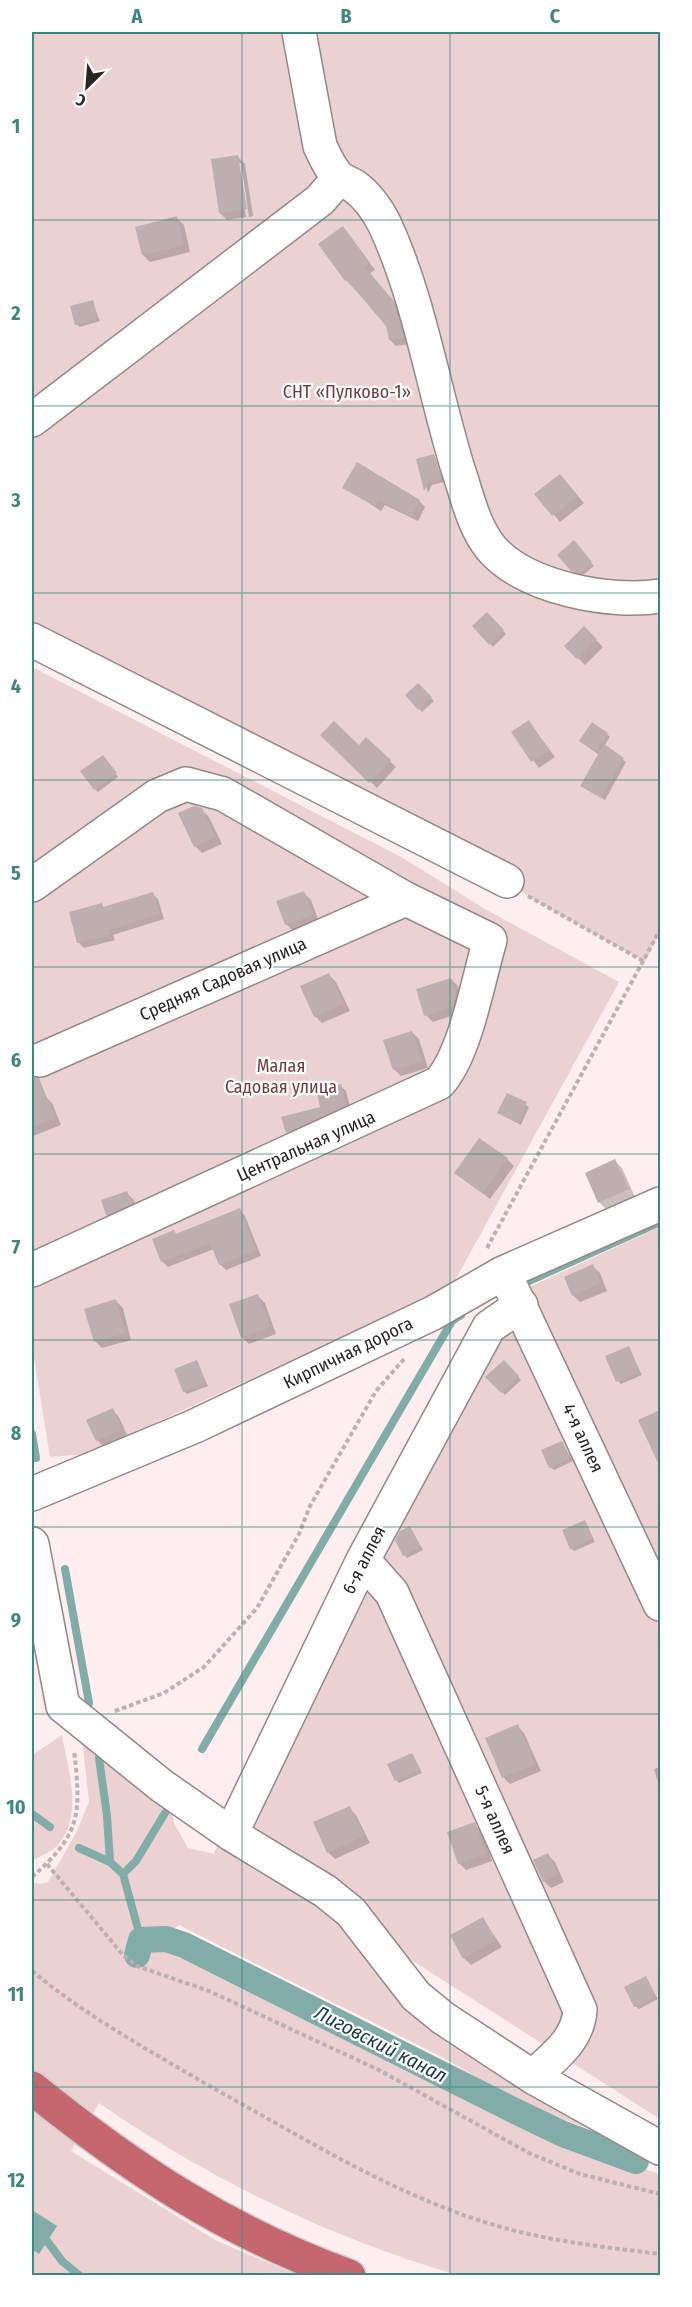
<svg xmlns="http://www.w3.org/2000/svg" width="692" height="2307" font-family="'Fira Sans Condensed',sans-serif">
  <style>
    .green { fill: #ebd1d2 }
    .water { fill: #82aca8 }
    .shadow { fill: #0003 }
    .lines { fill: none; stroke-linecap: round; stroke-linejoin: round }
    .stream { stroke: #82aca8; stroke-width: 8 }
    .canal { stroke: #82aca8; stroke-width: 26 }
    .building { fill: #bdafaf }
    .minor-casing { stroke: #958788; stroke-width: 36 }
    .highway-casing { stroke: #d0cfcf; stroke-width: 36 }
    .path { stroke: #bdb0b1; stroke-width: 4; stroke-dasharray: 4.5 3; stroke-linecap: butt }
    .minor { stroke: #fff; stroke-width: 33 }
    .highway { stroke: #c6676f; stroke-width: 33 }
    .grid { fill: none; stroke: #3f8680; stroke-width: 1.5; stroke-opacity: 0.55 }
    .labels { text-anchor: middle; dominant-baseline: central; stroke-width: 4.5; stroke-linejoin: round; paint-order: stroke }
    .park-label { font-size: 18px; fill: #713b40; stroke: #fff }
    .street-label { font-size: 18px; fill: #2a2424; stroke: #fff }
    .water-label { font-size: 20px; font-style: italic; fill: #163f3b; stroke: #fff }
    .neatline { fill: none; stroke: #3f8680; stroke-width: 2 }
    .grid-label { font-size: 20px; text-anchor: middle; font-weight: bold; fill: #3f8680 }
  </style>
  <rect width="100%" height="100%" fill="#feeeef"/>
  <!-- green -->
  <path class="green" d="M32,32H660V931L645,962L531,898L507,881L32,640Z
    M32,667L403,858L485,909L619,982L452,1286L88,1454L50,1457L32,1346Z
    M660,1227V2119L402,1954L238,1822L514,1294Z
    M81,1729L171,1804L174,1823L188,1848L214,1854L221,1834L322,1896L375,1956L633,2142L591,2130L519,2102L442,2057L179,1925L160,1939L567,2146L660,2174V2275L461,2276C331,2238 210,2180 99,2103L71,2151L217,2241L297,2275H32V1882L40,1884L48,1882L77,1831L89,1802Z
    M62,1735C68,1771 85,1816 56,1847C50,1852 39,1857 32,1861V1755Z"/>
  <!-- water -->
  <path class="water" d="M32,2210L57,2226L39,2254L32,2249Z"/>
  <!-- shadow -->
  <path class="shadow" d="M238,157L245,164L253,216L249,217L241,163H238L246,217L227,220L220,213Z
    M177,218L184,225L190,252L150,262L143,255Z
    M348,234L375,270L369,274L399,308L409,344L396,346L390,340L388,325L346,280Z
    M92,302L100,321L80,327L76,324Z
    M434,456L444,482L432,485L428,493L418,460Z
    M567,483L584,503L560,522L537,494Z
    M344,487L419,501L425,507L418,521L385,505L381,511Z
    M573,543L594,566L583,575L575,573L559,555Z
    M487,614L506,634L493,647L474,626Z
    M584,628L603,647L585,665L566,646Z
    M418,685L434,701L422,712L407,695Z
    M529,722L555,757L539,768L513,733Z
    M607,734L610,737L604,746L626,762L605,800L582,786L599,755L584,744Z
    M322,735L359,747L366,739L396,767L377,788Z
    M106,760L118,777L98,792L95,789Z
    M201,809L209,817L222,844L202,853L195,846Z
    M304,893L311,900L319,922L293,931L286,924Z
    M152,894L158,899L164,919L113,935L115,940L84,948L78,942L101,905L105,908Z
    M329,975L336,982L350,1011L322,1023L315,1016Z
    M451,979L458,986L463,1002L460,1013L433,1022L426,1015Z
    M412,1032L419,1039L428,1068L401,1076L394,1069Z
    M340,1085L346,1091L351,1111L293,1138L287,1132L321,1108Z
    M508,1095L529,1107L521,1125L499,1113Z
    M45,1096L52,1103L61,1125L33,1136L32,1102Z
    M507,1159L514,1166L490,1199L456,1173Z
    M615,1161L622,1168L635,1197L607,1210L600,1203L587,1173Z
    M127,1193L134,1200L138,1211L114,1222L107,1215L102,1201Z
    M239,1210L245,1216L261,1256L226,1270L220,1264L214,1249L168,1267L162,1261L177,1235Z
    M593,1266L600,1273L607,1291L580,1302L573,1295Z
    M258,1296L265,1303L276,1334L249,1344L242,1337Z
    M116,1301L123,1308L131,1340L102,1348L95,1341Z
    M629,1348L642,1375L621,1384L618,1381Z
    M196,1361L208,1386L187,1394L184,1391Z
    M504,1362L521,1380L505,1395L488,1377Z
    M112,1410L119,1417L128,1437L104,1447L97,1440Z
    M562,1442L573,1461L554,1470L550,1467Z
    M585,1522L595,1542L574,1551L571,1548Z
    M410,1528L423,1550L407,1558L404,1555Z
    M517,1726L524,1733L541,1771L510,1784L503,1777Z
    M412,1754L422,1773L399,1783L396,1780Z
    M660,1767V1789L654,1769Z
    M349,1808L356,1815L370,1843L335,1859L328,1852Z
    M474,1824L481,1831L492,1861L466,1870L459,1863Z
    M548,1855L555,1862L564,1882L551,1888L544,1881Z
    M482,1918L502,1947L471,1965L464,1958Z
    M645,1978L658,1999L639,2009L635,2006Z"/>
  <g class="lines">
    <!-- stream -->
    <path class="stream" d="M520,1285L660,1222
      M32,1434L36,1458
      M65,1569L89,1703
      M202,1749L452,1321L461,1315
      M99,1758L107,1816L110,1862
      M32,1814L50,1827
      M79,1848L110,1862L123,1874L141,1940
      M123,1874L136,1861L165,1813
      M47,2241L62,2261L80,2276"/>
    <!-- canal -->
    <path class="canal" d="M137,1955L141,1940L166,1939L184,1945L511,2109L563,2134L636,2161"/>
  </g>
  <!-- building -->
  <path class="building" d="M238,155L247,209L219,213L211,159Z
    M177,216L184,245L142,255L135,227Z
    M343,226L370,263L365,267L393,300L404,338L389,340L386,326L347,280L345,281L318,244Z
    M93,300L98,318L75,325L70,306Z
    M434,454L442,479L429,482L424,491L416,459Z
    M357,462L420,500L412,516L378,500L375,506L342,488Z
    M560,474L578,496L552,516L534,494Z
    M574,540L592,562L580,573L571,571L557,555Z
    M487,612L504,630L489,645L472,626Z
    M584,626L597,639L577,659L564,646Z
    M418,683L432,697L418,710L405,695Z
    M529,720L549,750L531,762L511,732Z
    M334,721L359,745L366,737L391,760L369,783L320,735Z
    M592,722L608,733L595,752L579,741Z
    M604,744L624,758L601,798L580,786Z
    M103,755L117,773L94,790L80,771Z
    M194,806L202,808L216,837L194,847L178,813Z
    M304,891L313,915L285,925L276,901Z
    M153,892L160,914L109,930L110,935L77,943L69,912L102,903L103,907Z
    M329,973L344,1004L314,1017L300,986Z
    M451,978L456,994L453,1006L424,1016L416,989Z
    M412,1031L422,1061L393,1070L383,1040Z
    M32,1076L39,1078L55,1118L32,1127Z
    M341,1084L346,1105L286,1133L281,1117L320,1107L316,1090Z
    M507,1093L527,1102L517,1123L497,1113Z
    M479,1138L508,1158L482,1193L454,1173Z
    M615,1159L629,1189L598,1203L585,1173Z
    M127,1191L132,1204L106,1215L101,1200Z
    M240,1208L256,1250L219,1265L210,1243L161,1262L152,1239L174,1230L176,1234Z
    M593,1264L601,1283L572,1296L564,1277Z
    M258,1294L270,1327L241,1338L229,1304Z
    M116,1299L125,1333L94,1342L84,1309Z
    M629,1346L640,1372L616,1382L605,1356Z
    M197,1360L206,1382L183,1392L174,1369Z
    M504,1360L519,1376L501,1393L485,1377Z
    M113,1408L122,1430L96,1441L86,1420Z
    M660,1410V1467L638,1420Z
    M562,1441L570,1458L549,1468L541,1450Z
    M585,1520L593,1538L570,1549L562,1530Z
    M410,1526L421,1547L403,1556L395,1540L400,1531Z
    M518,1724L535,1764L502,1778L485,1738Z
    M412,1753L420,1769L395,1781L387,1764Z
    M350,1806L364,1836L327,1853L313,1822Z
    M475,1822L486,1854L458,1864L447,1832Z
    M548,1853L558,1875L543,1882L533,1860Z
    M483,1917L496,1940L463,1959L450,1935Z
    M646,1976L656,1996L634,2007L624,1987Z"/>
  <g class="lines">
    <defs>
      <path id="minor" d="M299,32L320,146C325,157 330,168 338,177C343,181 349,183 354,186C368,196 377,209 385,225C420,301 433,388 458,469C467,495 473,526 491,548C525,588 611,604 660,596
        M32,420L320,200L339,178
        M32,640L507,881
        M32,885L157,796L186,784L223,794L406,899L490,940C478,980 466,1053 439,1083L32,1270
        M40,1060L406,899
        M510,1285L660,1604
        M32,1494L195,1426L433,1313L503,1273L660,1204
        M32,1544L63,1706L162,1786L231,1834L325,1891L351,1912L416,1996L443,2018L533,2077L660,2148
        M363,1560L392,1593L580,2010C578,2041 553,2057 533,2077
        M231,1834L363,1560L489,1327L521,1305"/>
      <path id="highway" d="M32,2088C132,2169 227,2232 349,2276"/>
    </defs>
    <!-- minor casing -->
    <use href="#minor" class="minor-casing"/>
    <!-- highway casing -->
    <use href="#highway" class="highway-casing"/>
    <!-- path -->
    <path class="path" d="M528,896L645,962
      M487,1248L660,930
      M115,1711L164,1693L204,1667L257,1608L299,1534L310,1506L376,1391L404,1359
      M47,1864L123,1955L137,1966L209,1991L379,2070L529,2153L580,2174L660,2194
      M32,1877C82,1833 81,1813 74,1750
      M32,1971C90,2019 157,2055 222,2093C309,2141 395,2195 491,2224C546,2241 604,2247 660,2254"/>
    <!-- minor -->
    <use href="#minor" class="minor"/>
    <!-- highway -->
    <use href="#highway" class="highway"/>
  </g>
  <!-- grid -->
  <path class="grid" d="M242,32V2276M450,32V2276M32,220H660M32,406H660M32,593H660M32,780H660M32,967H660M32,1154H660M32,1340H660M32,1527H660M32,1714H660M32,1900H660M32,2087H660"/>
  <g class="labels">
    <!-- park labels -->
    <g class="park-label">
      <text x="347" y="392">СНТ «Пулково-1»</text>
      <text x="281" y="1066">Малая<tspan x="281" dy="21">Садовая улица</tspan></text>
    </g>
    <!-- street labels -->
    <g class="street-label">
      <text transform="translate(223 979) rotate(-24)">Средняя Садовая улица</text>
      <text transform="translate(306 1146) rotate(-24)">Центральная улица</text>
      <text transform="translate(348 1353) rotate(-26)">Кирпичная дорога</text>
      <text transform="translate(583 1438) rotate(65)">4-я аллея</text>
      <text transform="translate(364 1560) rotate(-63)">6-я аллея</text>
      <text transform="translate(495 1820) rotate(66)">5-я аллея</text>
    </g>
    <!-- water labels -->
    <g class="water-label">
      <text transform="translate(381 2044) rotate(27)">Лиговский канал</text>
    </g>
  </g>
  <!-- border -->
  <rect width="692" height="2307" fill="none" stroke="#ffffff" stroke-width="66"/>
  <!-- north arrow -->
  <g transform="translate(87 87) rotate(205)" stroke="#ffffff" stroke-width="4.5" paint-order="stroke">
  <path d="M0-4.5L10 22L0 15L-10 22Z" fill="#2a2424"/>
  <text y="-9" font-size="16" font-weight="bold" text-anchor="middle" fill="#2a2424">С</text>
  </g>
  <rect x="33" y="33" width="626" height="2241" class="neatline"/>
  <g class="grid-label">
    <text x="137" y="23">A</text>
    <text x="346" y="23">B</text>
    <text x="555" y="23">C</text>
    <text x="16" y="133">1</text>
    <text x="16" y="320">2</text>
    <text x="16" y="507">3</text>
    <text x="16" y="693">4</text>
    <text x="16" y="880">5</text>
    <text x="16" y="1067">6</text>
    <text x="16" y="1254">7</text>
    <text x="16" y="1440">8</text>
    <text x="16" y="1627">9</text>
    <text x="16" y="1814">10</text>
    <text x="16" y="2001">11</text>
    <text x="16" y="2187">12</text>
  </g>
</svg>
